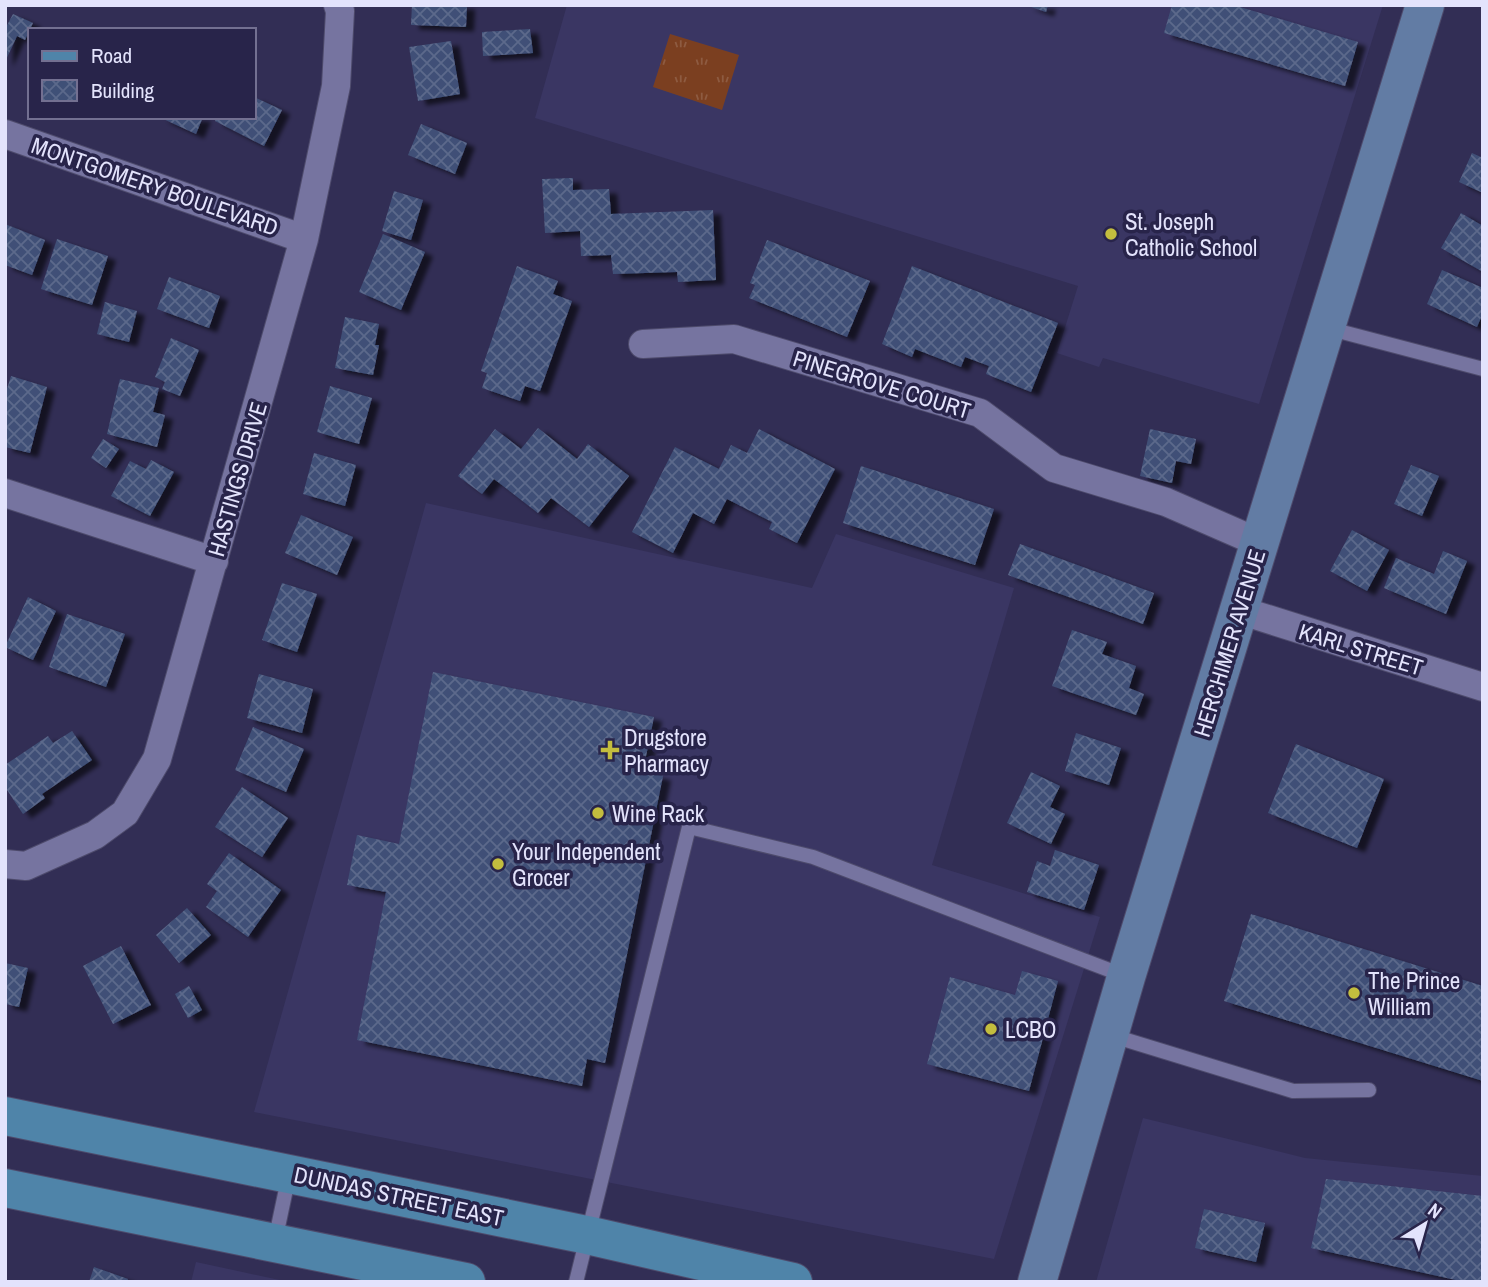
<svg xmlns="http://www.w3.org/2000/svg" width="1488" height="1287" font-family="'Archivo Narrow',sans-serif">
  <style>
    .built { fill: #3a3663 }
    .park { fill: url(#park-tufts) }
    .building { fill: url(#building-cross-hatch); filter: url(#shadow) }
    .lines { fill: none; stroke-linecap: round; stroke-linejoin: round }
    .lane-casing { stroke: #4e4b6c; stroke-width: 16 }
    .street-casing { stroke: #4e4b6c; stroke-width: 30 }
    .secondary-casing { stroke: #4e4b6c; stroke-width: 40 }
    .primary-casing { stroke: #4e4b6c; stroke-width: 40 }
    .lane { stroke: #7674a0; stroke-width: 14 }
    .street { stroke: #7674a0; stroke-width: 28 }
    .secondary { stroke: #627ca4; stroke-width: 38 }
    .primary { stroke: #4f84a9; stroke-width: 38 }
    .poi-dot { fill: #c3bd3e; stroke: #28244a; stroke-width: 2.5 }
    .labels { text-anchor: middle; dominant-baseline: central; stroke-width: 7; stroke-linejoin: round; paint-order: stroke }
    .street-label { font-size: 23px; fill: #e3e3fc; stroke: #28244a }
    .poi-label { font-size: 23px; fill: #e3e3fc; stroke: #28244a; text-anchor: start }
  </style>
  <defs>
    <pattern id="park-tufts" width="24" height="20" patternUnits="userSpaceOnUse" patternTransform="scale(1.75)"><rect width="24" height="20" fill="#7b3f20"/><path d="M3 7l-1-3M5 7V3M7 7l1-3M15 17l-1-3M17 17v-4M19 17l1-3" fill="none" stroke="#8e5b41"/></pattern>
    <pattern id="building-cross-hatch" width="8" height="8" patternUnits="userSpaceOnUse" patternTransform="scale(1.75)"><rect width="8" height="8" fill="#3f5077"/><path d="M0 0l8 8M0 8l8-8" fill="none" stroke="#5b698b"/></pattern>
    <filter id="shadow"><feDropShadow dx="8" dy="4.5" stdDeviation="2" flood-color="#0009"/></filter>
  </defs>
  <rect width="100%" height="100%" fill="#322e55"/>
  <!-- built -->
  <path class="built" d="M567,5H1383L1259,404L1103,358L1099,367L1057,353L1078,286L535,118Z
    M426,503L812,588L836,534L1014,588L932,865L1100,917L994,1259L254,1112Z
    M1143,1118L1305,1158L1483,1176V1282H1096Z
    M196,1262L289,1282H191Z"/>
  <!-- park -->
  <path class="park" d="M670,34L739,55L722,110L653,87Z"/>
  <!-- building -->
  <path class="building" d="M412,5H467L466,27L411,25Z
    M1025,5H1048L1046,12Z
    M1172,5H1233L1358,42L1345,86L1164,33Z
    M13,14L33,23L25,40L17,36L5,62V29Z
    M530,29L533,53L483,56L482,32Z
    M451,41L460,94L418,101L409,47Z
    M254,97L282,110L264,146L215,121L217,117H254Z
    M159,117H203L196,134Z
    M421,124L467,143L455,174L408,155Z
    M1472,153L1483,158V193L1459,182Z
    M573,178V190L609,189L611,214L713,210L716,280L678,282L677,272L613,274L611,255L581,256L580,231L545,233L542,179Z
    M394,191L423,200L411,240L382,231Z
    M1461,213L1483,226V272L1441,248Z
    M5,224L45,240L32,275L5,265Z
    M383,234L425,252L401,310L359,292Z
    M57,239L108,256L92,305L41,289Z
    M767,240L870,281L847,337L749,298L755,285L750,283Z
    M517,266L558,281L553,294L572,301L540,391L525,386L520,401L482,388L487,373L481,371Z
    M912,266L1058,323L1031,392L986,374L989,366L965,357L961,367L915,349L912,357L882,344Z
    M1442,270L1483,288V313L1477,327L1427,304Z
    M169,277L220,296L209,328L157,309Z
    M105,302L137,311L129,342L97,334Z
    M345,317L379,324L375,345H379L373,375L335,368Z
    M171,338L199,350L180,396L162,389L165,382L155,377Z
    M11,376L47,387L30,453L5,447V395Z
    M120,379L159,388L153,412L165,415L157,447L107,434Z
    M330,386L372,398L359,444L317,432Z
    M538,428L577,459L588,444L629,476L589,527L551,498L538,513L494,479L482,494L458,476L495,429L521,449Z
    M759,429L835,469L797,543L769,529L772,522L727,499L714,524L693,513L673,553L632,532L675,447L719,469L731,445L747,453Z
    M1150,429L1196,439L1191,464L1176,461L1172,483L1140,476Z
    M103,439L119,449L106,468L91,458Z
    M314,453L356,465L345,506L303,494Z
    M151,460L174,472L150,516L111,496L130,461L146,469Z
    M1411,465L1439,476L1422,516L1394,504Z
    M861,466L994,509L975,565L843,523Z
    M301,515L353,537L337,575L285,553Z
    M1352,530L1389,550L1367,591L1330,571Z
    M1020,544L1154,593L1143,624L1008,575Z
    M1443,551L1467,561L1446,614L1384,588L1396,558L1434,574Z
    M282,583L317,594L297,652L262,640Z
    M28,597L56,611L33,660L5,647Z
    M67,614L125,634L106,687L49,667Z
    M1072,630L1107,642L1102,654L1136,666L1129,688L1144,694L1136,715L1052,686Z
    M433,672L654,717L643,771L663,776L605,1063L587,1059L582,1086L357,1040L386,892L347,885L357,835L399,844Z
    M259,674L313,689L302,733L247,718Z
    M253,727L304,749L286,792L235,770Z
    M72,731L92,760L42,794L45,798L23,814L5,787V765L48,736L53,743Z
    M1076,733L1121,748L1109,785L1065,771Z
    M1296,744L1384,779L1357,848L1268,813Z
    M1031,772L1060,786L1050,807L1065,814L1051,844L1007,823Z
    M242,787L288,818L262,857L215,827Z
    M1055,850L1099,865L1084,910L1027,892L1037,861L1050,866Z
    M229,853L281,890L248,937L206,907L217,891L207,884Z
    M187,908L211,935L179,963L156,935Z
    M1251,914L1483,986V1081L1224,1001Z
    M121,946L151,1005L113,1024L83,966Z
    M5,963L28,968L19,1007L5,1004Z
    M1022,971L1058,981L1029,1091L927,1064L950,977L1015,995Z
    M189,986L202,1010L188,1018L175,994Z
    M1326,1179L1483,1196V1282H1465L1311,1248Z
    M1204,1209L1265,1223L1256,1262L1195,1248Z
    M94,1267L128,1279L127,1282H89Z"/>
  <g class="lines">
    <defs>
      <path id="lane" d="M1327,328L1483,369
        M1110,1035L1293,1091L1369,1090
        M275,1241L289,1175
        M576,1282L689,827L813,857L1125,976"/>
      <path id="street" d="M5,134L304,239
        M643,344L734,339L980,413L1054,468L1166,502L1260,543
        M5,493L214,561
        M1239,610L1483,687
        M5,864L26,866L95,835L125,813L157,759L304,239L336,86L340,11L338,5"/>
      <path id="secondary" d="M1037,1282L1126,977L1425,5"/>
      <path id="primary" d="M5,1116L587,1235L793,1282
        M5,1188L466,1282"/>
    </defs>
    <!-- lane casing -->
    <use href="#lane" class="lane-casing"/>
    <!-- street casing -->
    <use href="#street" class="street-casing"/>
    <!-- secondary casing -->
    <use href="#secondary" class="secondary-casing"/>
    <!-- primary casing -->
    <use href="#primary" class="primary-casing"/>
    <!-- lane -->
    <use href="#lane" class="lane"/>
    <!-- street -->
    <use href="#street" class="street"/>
    <!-- secondary -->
    <use href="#secondary" class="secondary"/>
    <!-- primary -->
    <use href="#primary" class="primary"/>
  </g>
  <!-- markers -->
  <g class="poi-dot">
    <circle cx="1111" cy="234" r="7"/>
    <path d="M606.5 739.5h7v7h7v7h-7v7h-7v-7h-7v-7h7z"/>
    <circle cx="598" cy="813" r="7"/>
    <circle cx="498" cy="864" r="7"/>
    <circle cx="1354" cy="993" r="7"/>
    <circle cx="991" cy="1029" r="7"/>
  </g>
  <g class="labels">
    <!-- street labels -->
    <g class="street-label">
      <text transform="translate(155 186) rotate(19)">MONTGOMERY BOULEVARD</text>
      <text transform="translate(882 384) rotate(17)">PINEGROVE COURT</text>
      <text transform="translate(237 479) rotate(-74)">HASTINGS DRIVE</text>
      <text transform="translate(1229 643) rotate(-73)">HERCHIMER AVENUE</text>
      <text transform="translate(1361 649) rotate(17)">KARL STREET</text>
      <text transform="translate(399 1196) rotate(12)">DUNDAS STREET EAST</text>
    </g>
    <!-- poi labels -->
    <g class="poi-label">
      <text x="1125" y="221">St. Joseph<tspan x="1125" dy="26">Catholic School</tspan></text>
      <text x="624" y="737">Drugstore<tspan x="624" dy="26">Pharmacy</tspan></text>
      <text x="612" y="813">Wine Rack</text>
      <text x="512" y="851">Your Independent<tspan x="512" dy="26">Grocer</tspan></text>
      <text x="1368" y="980">The Prince<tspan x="1368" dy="26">William</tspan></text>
      <text x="1005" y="1029">LCBO</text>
    </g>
  </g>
  <!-- border -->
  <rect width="1488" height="1287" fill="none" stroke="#e3e3fc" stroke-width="14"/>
  <!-- legend -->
  <rect x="28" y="28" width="228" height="91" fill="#28244a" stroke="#737091" stroke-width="2"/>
  <rect x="42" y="51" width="35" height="10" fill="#4f84a9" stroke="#737091" stroke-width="2"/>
  <text x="91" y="63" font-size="21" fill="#e3e3fc">Road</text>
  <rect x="42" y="80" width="35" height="21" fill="url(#building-cross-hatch)" stroke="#737091" stroke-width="2"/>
  <text x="91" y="98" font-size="21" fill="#e3e3fc">Building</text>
  <!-- north arrow -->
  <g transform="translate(1425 1224) rotate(37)" stroke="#28244a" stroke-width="5" paint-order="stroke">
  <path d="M0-5L12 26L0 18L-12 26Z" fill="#e3e3fc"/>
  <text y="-10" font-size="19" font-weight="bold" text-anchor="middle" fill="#e3e3fc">N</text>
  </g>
</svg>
